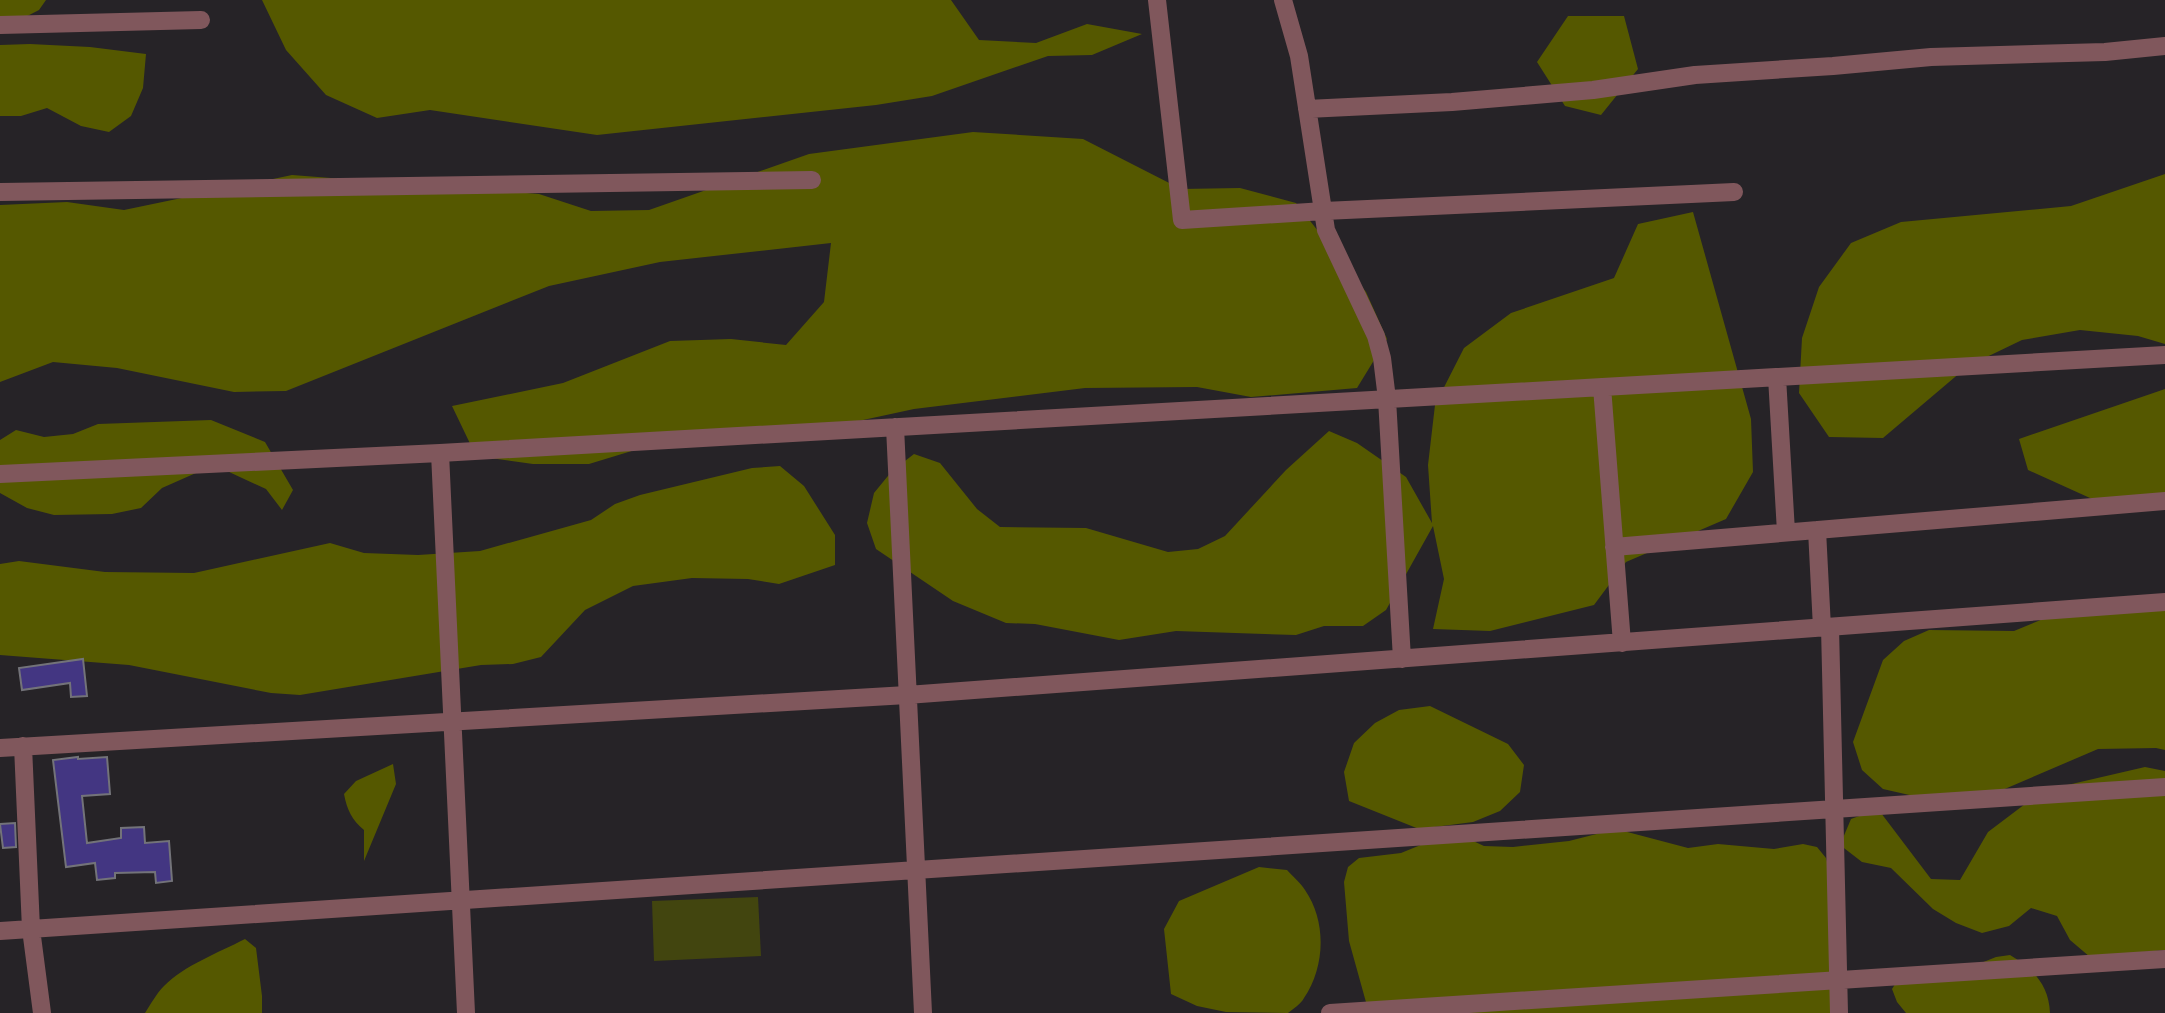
<svg xmlns="http://www.w3.org/2000/svg" width="2165" height="1013" font-family="'IBM Plex Serif',serif">
  <style>
    .green { fill: #42450f }
    .forest { fill: #555800 }
    .building { fill: #433682; stroke: #737379; stroke-width: 2 }
    .lines { fill: none; stroke-linecap: round; stroke-linejoin: round }
    .minor { stroke: #80575c; stroke-width: 18 }
  </style>
  <rect width="100%" height="100%" fill="#262327"/>
  <!-- green -->
  <path class="green" d="M758,897L761,956L654,961L652,901Z"/>
  <!-- forest -->
  <path class="forest" d="M0,0H46L39,10L0,30Z
    M262,0H951L979,40L1036,43L1087,24L1142,34L1092,55L1048,56L932,96L876,105L597,135L430,110L377,118L326,95L286,50Z
    M1568,16H1624L1638,69L1601,115L1565,106L1537,62Z
    M30,44L90,47L146,54L143,88L131,116L109,132L81,126L47,108L21,116H0V45Z
    M973,132L1083,139L1181,189L1240,188L1296,203L1366,292L1387,339L1357,388L1251,397L1197,387L1085,388L914,409L803,433L694,432L589,464H533L476,456L452,406L563,383L670,341L731,339L786,345L824,302L831,243L660,262L549,286L286,391L234,392L117,368L53,362L0,382V205L67,202L124,210L292,175L539,194L591,211L649,210L809,154Z
    M2165,174V344L2138,336L2080,330L2022,340L1968,366L1883,438L1829,437L1799,393L1802,338L1819,287L1851,243L1901,222L2071,206Z
    M1693,212L1751,419L1753,472L1726,519L1626,562L1594,605L1490,631L1433,629L1444,579L1433,526L1386,610L1363,626H1324L1296,635L1176,631L1119,640L1035,624L1006,623L953,601L876,549L867,523L874,493L892,471L914,454L940,463L977,509L1000,527L1086,528L1168,552L1198,549L1225,536L1286,470L1329,431L1357,443L1406,477L1432,523L1428,465L1435,405L1464,348L1511,313L1614,278L1638,224Z
    M2165,389V501L2117,505L2090,498L2028,470L2019,439Z
    M211,420L265,442L293,490L282,510L266,489L214,465L162,488L141,508L112,514L54,515L27,508L0,493V440L16,430L44,437L73,434L98,424Z
    M780,466L804,486L835,535V565L779,584L748,579L692,578L633,586L585,610L541,657L513,664L481,665L300,695L271,693L129,665L0,655V564L19,561L105,572L194,573L330,543L364,553L418,555L480,551L591,520L615,504L640,495L752,468Z
    M2065,610H2165V750L2156,748L2098,749L1993,794L1940,802L1883,789L1862,770L1853,742L1883,660L1904,641L1929,630L2014,631Z
    M1430,706L1508,744L1524,765L1520,792L1500,811L1473,822L1419,829L1349,801L1344,772L1354,743L1375,723L1399,710Z
    M393,764L396,784L364,861V830C352,820 347,810 344,794L356,781Z
    M2145,767L2165,771V950L2090,957L2070,940L2057,916L2031,908L2009,926L1982,933L1956,923L1933,909L1891,868L1862,862L1840,845L1851,819L1878,809L1931,879L1960,880L1988,832L2033,798L2063,786Z
    M1616,829L1688,848L1718,844L1774,849L1803,844L1817,847L1826,858L1833,884L1840,1013H1369L1349,941L1344,882L1348,867L1359,858L1401,853L1428,842L1471,840L1484,846L1513,847L1569,841Z
    M1259,867L1287,870C1293,877 1301,883 1305,890C1327,922 1325,967 1304,998C1301,1004 1293,1009 1288,1013L1226,1012L1197,1006L1171,994L1164,929L1179,901Z
    M245,939L256,948L262,996V1013H145C151,1004 156,994 164,986C185,965 218,953 245,939Z
    M2010,955C2033,969 2049,985 2050,1013H1906L1897,1002L1892,989L1899,978L1971,967L1996,957Z"/>
  <!-- building -->
  <path class="building" d="M83,659L87,696L71,697L70,683L22,690L19,668Z
    M78,757V759L107,757L110,794L82,796L87,843L121,838V828L144,827L145,843L169,841L172,881L156,883L155,872L115,873V878L97,880L95,863L66,867L53,760Z
    M15,823L16,847L3,848L0,824Z"/>
  <g class="lines">
    <!-- minor -->
    <path class="minor" d="M1157,0L1182,220L1324,211L1734,192
      M1283,0L1299,56L1326,230L1376,336L1382,358L1387,399L1402,659
      M0,25L201,20
      M1307,109L1452,102L1593,90L1695,75L1833,66L1931,57L2105,52L2165,46
      M0,192L812,180
      M1777,377L1786,532
      M1602,387L1622,643
      M895,427L923,1013
      M440,453L466,1013
      M0,474L440,453L2165,355
      M1817,530L1822,628
      M1614,547L2165,501
      M1830,627L1839,1013
      M23,746L31,929L42,1013
      M0,748L907,695L2165,602
      M0,931L2165,787
      M1330,1013L2165,959"/>
  </g>
</svg>
